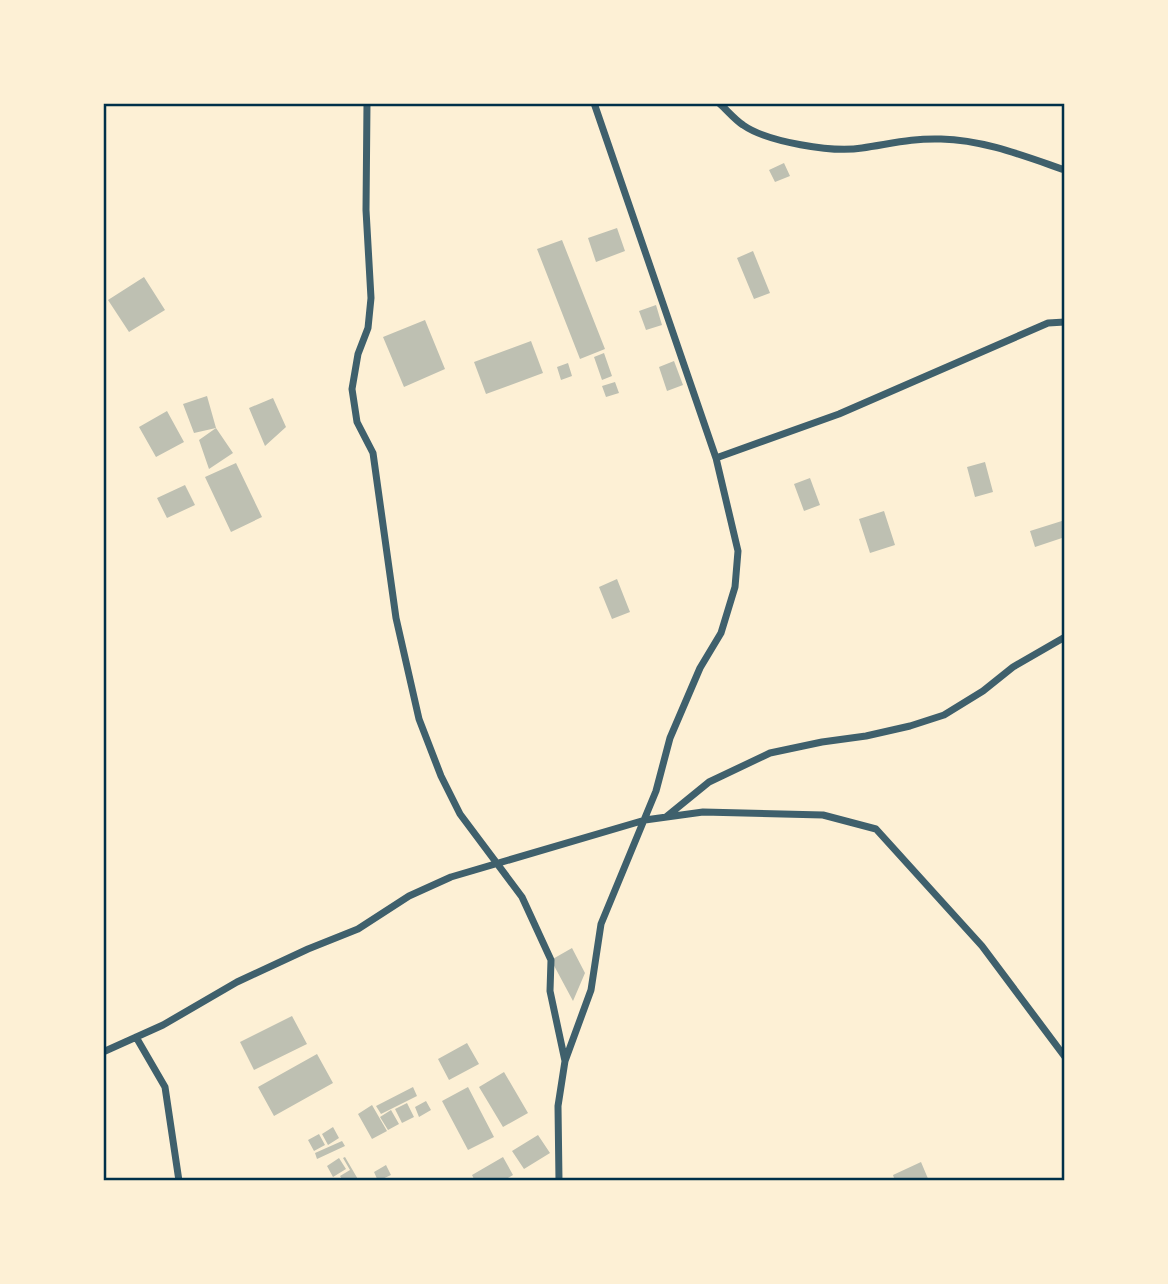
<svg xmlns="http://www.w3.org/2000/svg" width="1168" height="1284" font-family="Commissioner,sans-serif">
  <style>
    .building { fill: #bec0b2 }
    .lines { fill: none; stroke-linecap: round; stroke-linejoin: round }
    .minor { stroke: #3f606c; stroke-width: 7 }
    .neatline { fill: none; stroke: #003049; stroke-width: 2.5 }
  </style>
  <rect width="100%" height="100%" fill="#fdf0d5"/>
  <!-- building -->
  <path class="building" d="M784,163L790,176L775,182L769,170Z
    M617,228L625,251L596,262L588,238Z
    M562,240L605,349L580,359L537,249Z
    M753,251L770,293L754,299L737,258Z
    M144,277L165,310L129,332L108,300Z
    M656,305L662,325L646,330L639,311Z
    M425,320L445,369L404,387L383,337Z
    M531,341L543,373L486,394L474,362Z
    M604,353L612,376L602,380L594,357Z
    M674,361L683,385L667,391L659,367Z
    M568,363L572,376L561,380L557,367Z
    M615,382L619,393L606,397L602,386Z
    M207,396L216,428L194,433L183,404Z
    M273,398L286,427L265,446L249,408Z
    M167,411L184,442L156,457L139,427Z
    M216,428L233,453L209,469L199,440Z
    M985,462L993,492L975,497L967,467Z
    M236,463L262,517L231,532L205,477Z
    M810,478L820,505L804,511L794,484Z
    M185,485L195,505L167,518L157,498Z
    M884,511L895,545L870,553L859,519Z
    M1065,520V537L1035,547L1030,531Z
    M617,579L630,612L612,619L599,587Z
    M572,948L585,973L573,1001L551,960Z
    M292,1016L307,1044L254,1070L240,1042Z
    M467,1043L479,1064L449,1080L438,1059Z
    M317,1054L333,1083L274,1116L258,1087Z
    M504,1072L528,1113L503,1127L479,1087Z
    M413,1087L417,1096L381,1114L376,1106Z
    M468,1087L494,1137L468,1150L442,1101Z
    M426,1101L431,1110L419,1117L415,1107Z
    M407,1103L414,1117L402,1123L395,1109Z
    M372,1105L387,1131L372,1139L358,1114Z
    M391,1110L399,1124L388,1130L380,1117Z
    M333,1127L339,1138L328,1145L322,1134Z
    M319,1134L325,1145L314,1151L308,1140Z
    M538,1135L550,1153L524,1169L512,1151Z
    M342,1141L345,1146L317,1159L315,1153Z
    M345,1157L359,1181H343L340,1176L350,1170L343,1158Z
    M503,1157L513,1175L503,1181H475L472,1175Z
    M339,1158L346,1169L333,1177L327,1166Z
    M921,1162L929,1181H895L893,1175Z
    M386,1165L391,1175L378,1181L374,1172Z"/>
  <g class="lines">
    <!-- minor -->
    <path class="minor" d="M367,103L366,210L371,298L368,328L358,354L352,389L357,422L373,453L396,618L419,719L441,776L460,814L522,897L551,960L550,991L565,1061
      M719,103C727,110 734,119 743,125C767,142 833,153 862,148C890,144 912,138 941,139C984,140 1024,156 1065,170
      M716,458L839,414L1048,323L1065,322
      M666,817L709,782L770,753L822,742L866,736L910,726L944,715L983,691L1013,667L1065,637
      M136,1037L165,1087L179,1181
      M103,1052L163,1025L237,982L308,949L358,929L409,896L451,877L645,820L703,812L823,815L876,829L982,946L1065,1057
      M559,1181L558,1106L565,1061L591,990L601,924L656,791L670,738L700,668L721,633L735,587L738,551L716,458L594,103"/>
  </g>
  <!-- border -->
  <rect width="1168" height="1284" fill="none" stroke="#fdf0d5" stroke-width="210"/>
  <rect x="105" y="105" width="958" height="1074" class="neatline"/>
</svg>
